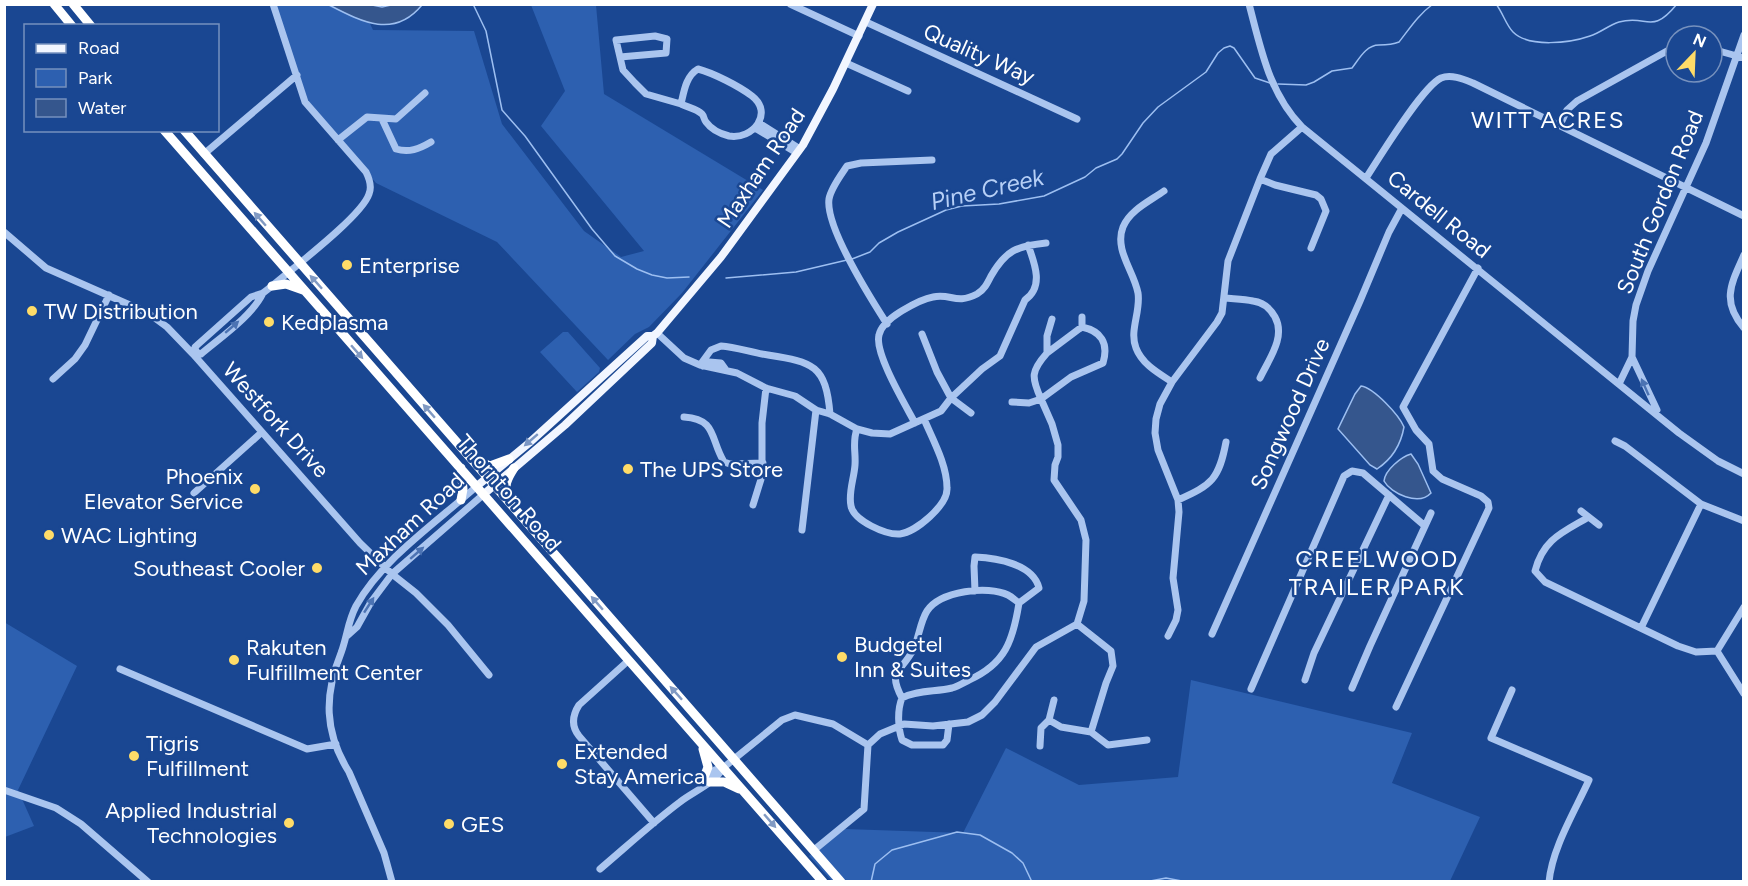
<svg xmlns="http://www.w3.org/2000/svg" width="1748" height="886" font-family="Figtree,sans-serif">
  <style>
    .green { fill: #2d60b0 }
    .water { fill: #35568d; stroke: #9dbff1; stroke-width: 1.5 }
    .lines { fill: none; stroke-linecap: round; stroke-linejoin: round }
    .stream { stroke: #9dbff1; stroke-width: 1.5 }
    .minor { stroke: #aac5ef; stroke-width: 7 }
    .major { stroke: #f2f6ff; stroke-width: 8 }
    .highway { stroke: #fff; stroke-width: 9 }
    .oneway { fill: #819ac3 }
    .oneway2 { fill: #4c73b3 }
    .oneway3 { fill: #7b96c3 }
    .poi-dot { fill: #ffdc68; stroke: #1a4792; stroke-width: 2 }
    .labels { text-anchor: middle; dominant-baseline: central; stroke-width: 5; stroke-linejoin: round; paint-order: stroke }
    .street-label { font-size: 22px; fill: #fff; stroke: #1a4792 }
    .poi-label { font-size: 22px; fill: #fff; stroke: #1a4792; text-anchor: start }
    .neighbourhood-label { font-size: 24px; letter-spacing: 1.5px; fill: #fff; stroke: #1a4792 }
    .water-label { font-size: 24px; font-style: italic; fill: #b6cff6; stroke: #1a4792 }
  </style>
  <rect width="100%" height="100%" fill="#1a4792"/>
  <!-- green -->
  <path class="green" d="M270,5H361L373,30L474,31L502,124L584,231L621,257L644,251L541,126L565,91L531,5H596L604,94L763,190L682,293L649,327L635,334L608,360L497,242L376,183L304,99Z
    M563,332H568L600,368L599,372L577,392L540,352Z
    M4,622L77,666L18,790L34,826L5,837Z
    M1191,680L1412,733L1392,783L1480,817L1450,881L833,882L809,856L845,829L963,833L1006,748L1079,785L1178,777Z"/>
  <!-- water -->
  <path class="water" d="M367,4L382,7L391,5H422C394,39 362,22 329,5Z
    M1361,386C1374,388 1399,415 1404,427C1401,444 1392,459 1377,469L1370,465L1338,429L1355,394Z
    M1411,454L1418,464L1431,493C1419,506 1391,494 1384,481C1385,470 1401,457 1411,454Z"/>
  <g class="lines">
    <!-- stream -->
    <path class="stream" d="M473,4L486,31L502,110L525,136L592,229L615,256L637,269L652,275L667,278L689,277
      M1496,4C1503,13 1506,25 1513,32C1529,48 1570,43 1590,36C1600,33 1609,25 1619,22C1648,14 1651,36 1677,4
      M1278,84L1306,85L1314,82L1332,71L1352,68C1359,59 1366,45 1379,45C1387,45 1392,45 1399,42C1410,28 1418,15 1433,4
      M852,259L870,252L879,243L898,232L946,210L962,206L999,204L1044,196L1085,177L1096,168L1117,159L1122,154L1143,123L1158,107L1206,72L1218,53L1224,48L1230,46L1234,48L1255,78L1270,83
      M726,278L796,272L847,260
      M871,882L875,864L892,850L957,832L980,835L1012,853L1023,863L1032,882
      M1145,882L1166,878L1187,882"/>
    <!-- minor -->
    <path class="minor" d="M790,4L859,36
      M1249,4C1261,49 1269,93 1302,127L1679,433L1718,461L1744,474
      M866,22L1077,119
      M1712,49L1744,58
      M620,57L666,53L667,39L655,36L616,40L623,70L635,83L646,94L681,104C684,91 686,76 698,69C713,73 739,86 752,96C774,113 753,140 729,136C721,134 711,129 706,122C704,120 704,116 702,114C697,109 687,107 681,104
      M846,63L908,91
      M382,119L396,149C409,153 419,149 431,142
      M759,123L800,149
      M1560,125L1567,110L1577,101L1676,46
      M755,128L797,153
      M338,140L367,117L396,119L425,93
      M204,154L297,75
      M1366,178C1379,158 1422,87 1441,78C1451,74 1463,79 1473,83L1744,216
      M1260,179L1275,185L1316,195L1321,199L1326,211L1311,248
      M1164,191C1150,201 1130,210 1123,227C1114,250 1134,271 1138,293C1141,311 1129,331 1136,348C1142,364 1158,373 1172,382
      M4,232L46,268L148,313L167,327L193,354L360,543L392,574L416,593L448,625L489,675
      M1744,255C1731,284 1721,301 1744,328
      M1224,298C1234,299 1244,299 1253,301C1262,302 1270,308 1275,317C1286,337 1269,359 1260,378
      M1052,319L1047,336V353C1031,371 1031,377 1041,399L1071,377L1103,363C1109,343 1101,331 1082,327
      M887,324C871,299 825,227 829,199C831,188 841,175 847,166L861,163L932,160
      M657,333L684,358L700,365L737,373L766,388L795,396L816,410L830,414L857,429L872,433L890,434L941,411L951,398L982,369L1000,356L1025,300C1044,287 1035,264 1028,245
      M922,334L937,372L951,398L971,413
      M196,352L195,347L251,297L263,293L272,286C293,268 362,216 369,194C372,187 369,178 366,172L305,102L273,4
      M1047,353L1079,329L1082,327V317
      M193,354L196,352L201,354C221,337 252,316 263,293
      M1632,357L1657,410
      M700,365L711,350L721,346C737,347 752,353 768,355C813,362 826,365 830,414
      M703,366L709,362L721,363L726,370
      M53,379L75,359L85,345L109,295
      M1619,384L1632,357L1633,321L1636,305L1648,271L1706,143L1744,35
      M684,417C717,419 710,439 724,462L730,464L763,463
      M915,423C906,406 874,353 879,335C881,326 892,317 900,312C910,306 921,299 933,297C951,293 956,305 977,294C984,290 987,284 991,276C1006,250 1017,246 1046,243
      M857,429C852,442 856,452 855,465C854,479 848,493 851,506C854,521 886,535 900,534C916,532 948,505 947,488C947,465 933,440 924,419
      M1615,441L1625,446L1701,504L1744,521
      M194,493L262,432
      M1178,500C1212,485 1219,479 1226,442
      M753,505L762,476V423L766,388
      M1581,511L1599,525
      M1587,518C1561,533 1543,540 1535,571L1545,582L1678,646L1696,652L1717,651L1744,607
      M802,530L816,410
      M975,591L974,566L975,557C997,558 1033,564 1039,588L1019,603
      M1077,624L1111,651L1113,666L1106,683L1091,732
      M1641,628L1701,504
      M1212,634L1360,301L1389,232L1402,208
      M347,636L357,627L371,602L392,574L484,494
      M1168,636L1176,620L1178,610L1173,578L1179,512L1178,500L1158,450L1155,433L1156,419L1160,404L1172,382L1217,322L1222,313L1228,261L1260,179L1271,154L1302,127
      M1717,651L1744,694
      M629,660L579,705C572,716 571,726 579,736L654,823
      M120,669L307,749L336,744
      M1305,680L1314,653L1389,495
      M1352,688L1370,646L1431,513
      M1251,689L1344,476L1352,471L1363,473L1425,526
      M1512,690L1491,738L1589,780C1575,811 1552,848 1549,882
      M902,698C917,690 936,692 952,688C958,686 963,683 969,680C1005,664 1013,641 1019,603C1016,601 1012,597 1008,595C988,585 940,591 927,611C920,622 919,638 913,650C901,673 887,670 902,698C897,710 898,728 902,740L912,745H943L947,740L949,724
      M1054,700L1049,720L1061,727L1091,732L1108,745L1147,740
      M1396,707L1489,508L1488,502L1481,496L1442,479L1433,471L1429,444L1416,430L1403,407L1478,268
      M1040,746L1041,728L1049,720
      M703,780L715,770L723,768
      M4,790L56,808L81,824L148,882
      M814,850L864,809L868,745L880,734L904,724L933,726L968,722L982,715L995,702L1036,647L1077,624L1084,601L1086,540L1081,520L1054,480L1055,465L1058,457V445L1052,424L1041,399L1029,403L1012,402
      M600,869C626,847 652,823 680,802C694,791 714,784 723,768L782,720L795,715L833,724L868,745
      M392,882L384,853L349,772C324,732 324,695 341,653C347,637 348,621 356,606C383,558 437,522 477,486"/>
    <!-- major -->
    <path class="major" d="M477,486L529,443L647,336H653L657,333L721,257L803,145L833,89L873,4
      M484,494L565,425L652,343L653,336"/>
    <!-- highway -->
    <path class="highway" d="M54,4L72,26
      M73,4L91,26
      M164,130L823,882
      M184,130L841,882
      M272,286L286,284L303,290
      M475,459L490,466L509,459
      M461,468L463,489L461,500
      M509,499C503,486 507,479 514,468
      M703,780L708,767L703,749
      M710,782H724L739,789"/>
  </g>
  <!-- one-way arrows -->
  <defs><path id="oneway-solid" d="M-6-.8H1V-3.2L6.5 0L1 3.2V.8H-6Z" transform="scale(1.5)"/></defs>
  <g class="oneway">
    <use href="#oneway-solid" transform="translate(260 219) rotate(-131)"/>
    <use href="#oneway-solid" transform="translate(316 282) rotate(-132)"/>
    <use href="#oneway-solid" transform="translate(357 352) rotate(49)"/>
    <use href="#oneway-solid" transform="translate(429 411) rotate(-131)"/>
    <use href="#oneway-solid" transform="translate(597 603) rotate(-131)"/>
    <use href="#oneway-solid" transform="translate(676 693) rotate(-132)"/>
    <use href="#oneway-solid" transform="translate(770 821) rotate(49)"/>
  </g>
  <g class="oneway2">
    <use href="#oneway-solid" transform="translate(232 327) rotate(-41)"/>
    <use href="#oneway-solid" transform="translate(1645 387) rotate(-114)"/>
    <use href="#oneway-solid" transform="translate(417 553) rotate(-41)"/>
    <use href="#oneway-solid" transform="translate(369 605) rotate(-57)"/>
  </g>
  <use class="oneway3" href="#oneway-solid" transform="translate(531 440) rotate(139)"/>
  <!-- markers -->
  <g class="poi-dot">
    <circle cx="347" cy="265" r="6"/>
    <circle cx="32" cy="311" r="6"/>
    <circle cx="269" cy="322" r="6"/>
    <circle cx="628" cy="469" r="6"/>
    <circle cx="255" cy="489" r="6"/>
    <circle cx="49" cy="535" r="6"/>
    <circle cx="317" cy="568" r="6"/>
    <circle cx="842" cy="657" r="6"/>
    <circle cx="234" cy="660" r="6"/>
    <circle cx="134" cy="756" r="6"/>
    <circle cx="562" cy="764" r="6"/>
    <circle cx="289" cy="823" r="6"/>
    <circle cx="449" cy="824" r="6"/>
  </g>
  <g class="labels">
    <!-- street labels -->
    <g class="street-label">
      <text transform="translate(979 54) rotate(24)">Quality Way</text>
      <text transform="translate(761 168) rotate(-56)">Maxham Road</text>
      <text transform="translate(1660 202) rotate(-68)">South Gordon Road</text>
      <text transform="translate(1439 214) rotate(39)">Cardell Road</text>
      <text transform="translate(1290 414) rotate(-66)">Songwood Drive</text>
      <text transform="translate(276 420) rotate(48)">Westfork Drive</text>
      <text transform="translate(509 493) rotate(49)">Thornton Road</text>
      <text transform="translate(410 524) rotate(-43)">Maxham Road</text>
    </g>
    <!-- poi labels -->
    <g class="poi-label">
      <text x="359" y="265">Enterprise</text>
      <text x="44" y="311">TW Distribution</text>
      <text x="281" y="322">Kedplasma</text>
      <text x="640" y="469">The UPS Store</text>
      <text x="243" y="476" text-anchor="end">Phoenix<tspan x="243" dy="25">Elevator Service</tspan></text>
      <text x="61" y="535">WAC Lighting</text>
      <text x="305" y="568" text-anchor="end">Southeast Cooler</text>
      <text x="854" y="644">Budgetel<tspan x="854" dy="25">Inn &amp; Suites</tspan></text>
      <text x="246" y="647">Rakuten<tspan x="246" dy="25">Fulfillment Center</tspan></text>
      <text x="146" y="743">Tigris<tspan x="146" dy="25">Fulfillment</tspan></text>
      <text x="574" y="751">Extended<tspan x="574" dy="25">Stay America</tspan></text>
      <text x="277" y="810" text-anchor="end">Applied Industrial<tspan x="277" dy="25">Technologies</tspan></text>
      <text x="461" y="824">GES</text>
    </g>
    <!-- neighbourhood labels -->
    <g class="neighbourhood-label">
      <text x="1548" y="119">WITT ACRES</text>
      <text x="1377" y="558">CREELWOOD<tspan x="1377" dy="28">TRAILER PARK</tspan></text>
    </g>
    <!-- water labels -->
    <g class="water-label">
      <text transform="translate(987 189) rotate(-13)">Pine Creek</text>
    </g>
  </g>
  <!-- border -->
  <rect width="1748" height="886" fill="none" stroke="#ffffff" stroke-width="12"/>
  <!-- legend -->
  <rect x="24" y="24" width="195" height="108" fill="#1a4792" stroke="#7691be" stroke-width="1.5"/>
  <rect x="36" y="44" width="30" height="9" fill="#f2f6ff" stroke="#7691be" stroke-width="1.5"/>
  <text x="78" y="54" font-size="18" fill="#ffffff">Road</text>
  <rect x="36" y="69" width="30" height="18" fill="#2d60b0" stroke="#7691be" stroke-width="1.5"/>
  <text x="78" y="84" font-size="18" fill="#ffffff">Park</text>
  <rect x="36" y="99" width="30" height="18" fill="#35568d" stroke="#7691be" stroke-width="1.5"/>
  <text x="78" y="114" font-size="18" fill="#ffffff">Water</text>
  <!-- north arrow -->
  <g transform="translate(1694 54) rotate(23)"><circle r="28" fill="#1a4792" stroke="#7691be" stroke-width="1.5"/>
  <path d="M0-4.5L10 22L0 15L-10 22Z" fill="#ffdc68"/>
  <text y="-9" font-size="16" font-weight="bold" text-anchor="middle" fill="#ffffff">N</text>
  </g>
</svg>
